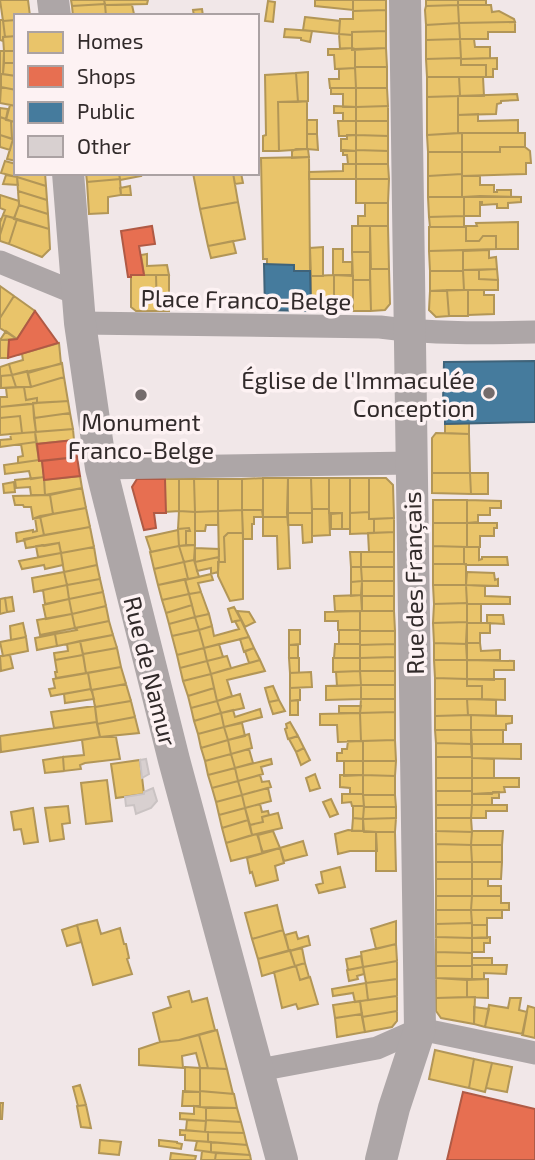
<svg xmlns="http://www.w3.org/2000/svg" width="535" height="1160" font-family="'Exo 2',sans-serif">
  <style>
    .homes { fill: #e9c46a; stroke: #b29657; stroke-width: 2 }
    .shops { fill: #e76f51; stroke: #b05a45; stroke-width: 2 }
    .public { fill: #457b9d; stroke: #3f637a; stroke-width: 2 }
    .building { fill: #d8d0d0; stroke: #cac3c3; stroke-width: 2 }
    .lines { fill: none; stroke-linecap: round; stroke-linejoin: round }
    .minor { stroke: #ada6a7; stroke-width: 23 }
    .secondary { stroke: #ada6a7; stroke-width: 32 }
    .poi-dot { fill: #746c6c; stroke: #fdf2f3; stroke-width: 2.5 }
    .labels { text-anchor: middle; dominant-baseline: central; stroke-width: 7; stroke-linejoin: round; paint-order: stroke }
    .street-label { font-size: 24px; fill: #312a2a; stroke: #fdf2f3 }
    .poi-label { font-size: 24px; fill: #312a2a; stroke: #fdf2f3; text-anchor: end }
  </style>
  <rect width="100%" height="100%" fill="#f1e7e8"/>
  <!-- homes -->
  <path class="homes" d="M0,0H28L30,16H16V20L3,21Z
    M71,0H104L105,4L72,6Z
    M104,0H148L147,4L105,5Z
    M315,0H353V10L315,6Z
    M353,0H386V10L353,11Z
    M426,0H458V5L426,6Z
    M458,0H486V5H458Z
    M268,1L275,2L273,22L265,21Z
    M105,4L106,16H73L72,6Z
    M105,5H132L134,14L106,16Z
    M458,5L459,23L426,25L425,10L426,6Z
    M458,5H491L492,12L499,11L514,19L515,22L459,23Z
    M202,9L203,16H194L193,10Z
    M386,10V31L352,32V35L339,34L340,19H353V11Z
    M305,17L340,21L339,34L303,30Z
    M0,20H3L5,37H3V41L0,40Z
    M16,20V36L5,37L3,21Z
    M515,22V32H488V39H460L459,23Z
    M459,23L460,39L426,40V25Z
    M285,29L312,31L310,42L301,40V38L284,37Z
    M386,31V48L352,50V32Z
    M339,34L352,35V48L340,49Z
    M16,36V51H4L3,37Z
    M460,39L461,58L426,59V40Z
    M460,39H474L475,47H490V58L461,59Z
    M352,48L355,49V68L335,69L334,55H328V49Z
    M386,48L387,67H355V49Z
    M0,51H4L3,74H0Z
    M4,51H16V63H4Z
    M461,58V65H486V77H427L426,59Z
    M497,58V69H493V77H486V65H461V59Z
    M4,63H16V76L3,74Z
    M355,67H387V88H356Z
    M355,68L356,88H330L329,79H339V69Z
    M308,72V101L298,102L296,73Z
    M296,73L298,102H278L279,151H263V136L266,135L265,75Z
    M1,74L16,76V90L1,87Z
    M427,77H459L460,96L427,97Z
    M459,77H483L484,96H460Z
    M1,87L16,90V106L0,103Z
    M331,88H356V107H343V94H331Z
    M356,88H387L388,106L356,107Z
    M517,94L518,100L501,101V103L497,104L496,114L458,115V96Z
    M458,96V133L427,135V97Z
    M307,101V149L279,151L278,102Z
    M10,105L16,106V122L6,120Z
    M334,106L356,107V121H343V113H334Z
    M388,106V121H356V107Z
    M0,108L8,109L6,119L0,117Z
    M478,114V121L518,120V133H458V115Z
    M0,117L11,121L12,139L0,135Z
    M307,120H317V134H307Z
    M11,121L16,122V140L12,139Z
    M338,121H356V135L339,136Z
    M356,121H388V136L356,135Z
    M462,133V152H428L427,135Z
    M462,133H525V147H500V152H462Z
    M307,134H317L318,150L307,149Z
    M0,135L13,139L10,150L0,147Z
    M347,135H356V151H341V139H347Z
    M356,135L388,136V151L356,150Z
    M13,139L16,140V161L7,159Z
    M500,147H525L530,151L531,163H526V174L462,176V152H500Z
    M296,149H308L309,157L292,158V151Z
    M343,150L356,151V164H348L347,155H343Z
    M356,150L388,151V164H356Z
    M428,152H462V174L428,176Z
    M309,157L310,271H294V265H267V259H263L261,158Z
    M5,161L16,164L17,177L1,173Z
    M343,164H356V179H309V172L343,171Z
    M356,164H388L389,179H356Z
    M17,173H45L46,186L17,177Z
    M86,173H119L120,179L87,182Z
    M119,173H140L141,176L120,180Z
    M193,173H233L238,202L200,209Z
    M233,173H241L243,183L235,184Z
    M462,174V197H428V176Z
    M6,175L17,177L18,185L3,184Z
    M462,176H480V185H494V192H497V190H511V197H462Z
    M17,177L46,186L47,200L18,191Z
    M120,179L121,195L108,197V213L89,214L87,182Z
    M356,179H389L388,203H356Z
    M130,186L131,195H121L120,188Z
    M18,191L47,200L48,214L19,205Z
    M0,195L19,201V205L14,218L3,215L5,210L0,208Z
    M480,196L521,197V202L508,203V208H497V204L482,205V202H480V216H464V197Z
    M428,197H464V216L429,217Z
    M238,202L245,239L208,246L200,209Z
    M365,203H388V226H358V216H365Z
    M19,205L48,214L49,229L14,219Z
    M3,215L6,216L0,235V219L1,220Z
    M6,216L17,219L9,244L0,241V235Z
    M464,216V226H477L476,223L518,222V249H496V236H483L479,241H466V227H430L429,217Z
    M17,219L49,229L50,249L42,257L9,244Z
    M352,226H370V252H352Z
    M370,226H388L389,269H371Z
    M429,227H466V241H479L483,236H496V249L429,251Z
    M233,241L236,253L211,258L208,246Z
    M323,247V276H311L310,248Z
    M333,249H343V262H352V275H333Z
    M469,250L463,251V271H430L429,251Z
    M489,250V258L496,257L497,269L463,270V251Z
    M352,252H370V280H353Z
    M147,254V266L167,265L169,275H144L141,255Z
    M370,269H389L390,304L385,310L371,311Z
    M497,269L498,280L479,279V270Z
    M463,270H479V279L498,280V290H464Z
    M430,271H463L464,290L430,291Z
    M131,275H156L157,311H136L131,307Z
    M156,275H169V311H157Z
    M334,275L353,276V311L334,310Z
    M334,275V310L311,311V276Z
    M353,280H370L371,311H353Z
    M0,286L14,296L0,318Z
    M447,290L449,316L436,317L429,310L430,291Z
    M447,290H468V316H449Z
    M468,290H484V295H494V314L468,315Z
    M14,296L35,311L17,339L0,328V318Z
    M6,331L17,339L0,340Z
    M0,340H9L8,358H0Z
    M59,343L61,364L12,375L9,364L23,360L22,354L17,355Z
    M62,363L64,377L31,387L28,373Z
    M9,364L12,375L0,376V367Z
    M27,371L31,387H16L12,375Z
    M12,375L16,387L1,388V376Z
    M64,377L68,401L37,403V398L26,400L24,387H31Z
    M24,387L26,400L37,398V403L0,407V397H7L6,388Z
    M68,401L70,413L34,418L33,403Z
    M33,404L36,432L22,433L20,416L0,418V407Z
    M70,413L73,429L36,432L34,418Z
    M20,416L22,433L0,435V418Z
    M469,423V434L445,433V424Z
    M73,429L74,440L37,444L35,432Z
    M35,432L36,442L0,447V440L11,439L10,434Z
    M436,433L469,434L470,473H432V438Z
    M36,442L39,460L18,463V457L23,456L21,444Z
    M39,460L42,461L44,477L31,479L29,471L5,474L4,465Z
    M432,473H470L471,494L432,493Z
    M470,473H488V494H471Z
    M80,476L82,488L45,495L44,480Z
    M44,477L45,495H31L30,487L16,488L15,480Z
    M263,478H288V517H263Z
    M263,478V516L262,510H242V479Z
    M288,478H311L312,513H287Z
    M311,478H329V509H312Z
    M329,478H350V529H342V513H329Z
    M350,478H369V512L350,513Z
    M369,478H386L393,485L394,518L369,519Z
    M165,479H179V511L165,512Z
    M179,479H194L195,512L179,511Z
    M194,479H218V511L195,512Z
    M218,479H242V510L218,511Z
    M14,482L15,492L4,493L3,484Z
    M82,488L86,508L53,514L50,495Z
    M50,495L53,514L33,519L31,507H24L23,505H15L13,496Z
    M433,500H467V523H433Z
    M467,500L501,501V508H490V515H478V522L467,523Z
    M86,508L90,527L44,535L40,516Z
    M312,509H329L330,535L312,536Z
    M242,510H262L263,517H254V524H252V539H243Z
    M242,510L243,533H228L224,537L225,562H219L218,511Z
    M179,511L195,512V545H186V531H190L189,528L178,529Z
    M218,511V525H206L205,531H195V512Z
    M369,512V519H374V533L350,534V513Z
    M287,513H312V542L303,543L302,525H288Z
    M342,513V529H331V514Z
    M40,516L44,535L17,542L16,533L33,530V532L37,531L35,518Z
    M263,517H288L290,568L278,569L277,536H263Z
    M394,518V532L374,533V519Z
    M433,523H467V547L433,546Z
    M467,523H497V528H494V536H480V547H467Z
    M90,527L94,547L61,553L59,543L26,548L24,539Z
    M189,528L190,531H186V545L179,546L178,529Z
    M178,530L179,546L151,552L146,537Z
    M394,532V552H369L368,533Z
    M228,533H243V599L230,601L218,576V562H225L224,537Z
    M59,543L61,553L38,557L36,546L43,545L44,546Z
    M195,545L194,560L184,562L179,546Z
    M179,546L184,562L154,569L150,552Z
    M433,546L467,547H464V564H433Z
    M94,547L97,565L64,572L61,553Z
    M464,547H479V560L482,559V557H507L508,565H466L464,564Z
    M195,548L219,549V557L195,562Z
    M350,552H361V567H351Z
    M361,552H394V567H361Z
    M61,553L63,565L45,569L44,565L22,569L19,561Z
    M219,557L218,572L211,574V568L197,571L195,562Z
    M194,560L199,577L188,579L184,562Z
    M184,562L188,579L158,585L154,569Z
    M433,564H466V585H433Z
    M97,565L100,579L67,585L64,572Z
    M351,567H361L362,581L351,582Z
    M361,567H394V581H362Z
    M64,572L67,585L34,592L32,578Z
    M467,572L494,573L495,580L498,579V586L466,585Z
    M211,574L213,580L198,583L201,592L189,594L185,580Z
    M100,579L103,592L69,599L67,585Z
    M185,579L189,594L162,600L158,585Z
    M362,581H394V596H362Z
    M362,581L361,595L351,596V582Z
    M67,585L69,599L45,604L43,590Z
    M433,585H466L467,603L434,604Z
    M466,585L485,586V596L510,597V604H467Z
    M103,592L106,606L72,614L69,599Z
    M201,592L209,614L195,617L189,594Z
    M189,594L192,605L166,613L162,600Z
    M361,595L362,611H335L334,596Z
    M362,596H394V611H362Z
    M12,597L14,611L7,612L5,598Z
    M5,598L7,612L0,614V599Z
    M69,599L72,614L46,619L43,605Z
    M467,603V622L433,623L434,604Z
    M467,604H481V623H467Z
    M192,605L195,617L169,624L166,613Z
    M106,606L109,621L75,628L72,614Z
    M234,607L241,620L232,622L228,609Z
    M237,611L249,612L255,622L245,627Z
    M360,611H394L395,631H360Z
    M360,611V630H338V621H325V612Z
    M72,614L75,628L40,635L37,620Z
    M209,614L212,626L199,630L195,617Z
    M487,615H503L504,624L487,623Z
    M195,617L199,630L172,636L169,624Z
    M241,620L249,637L204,648L199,630L212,626L214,636L239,629L235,621Z
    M109,621L113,635L57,646L55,634L77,630L76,628Z
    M467,622V644L434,643L433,623Z
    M23,623L26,637L11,640L10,626Z
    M467,623H490V633H480V643H466Z
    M199,630L204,648L177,655L172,636Z
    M289,630H300V644L289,645Z
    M339,630H360V644H339Z
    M360,631H395V644L360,645Z
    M55,634L57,646L37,650L35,638Z
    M113,635L117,648L83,654L80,641Z
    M26,637L28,651L3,656L0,642Z
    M249,637L254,648L244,652L240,639Z
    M80,641L83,655L55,660L54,653L68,651L67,644Z
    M434,643L467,644V660H434Z
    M466,643H480L481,651L500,650V660H467Z
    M219,644L223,657L207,661L204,648Z
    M335,644H360V658H334Z
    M395,644V657L360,658V645Z
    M289,645H298V658H289Z
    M117,648L121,667L86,673L83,654Z
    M204,648L207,661L180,668L177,655Z
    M254,648L260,660L249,663L245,651Z
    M10,655L13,668L1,671L0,656Z
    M83,655L86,673L56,678L55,672H57L55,660Z
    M227,656L231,668L211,674L207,661Z
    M395,657V671H360V658Z
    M289,658H299V673H290Z
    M333,658H360V671L333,672Z
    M260,660L265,671L227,680L232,696L217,701L211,674Z
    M434,660H467V679L435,678Z
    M467,660L514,661V670H494V680L467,679Z
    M207,661L211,674L183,681L180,668Z
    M121,667L126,684L91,690L88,673Z
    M360,671H395V685H361Z
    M360,671L361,685L337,686L336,672Z
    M311,672L312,687L290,688V673Z
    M88,673L91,689L51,696L49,689L55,688L53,679Z
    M211,674L214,688L188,696L183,681Z
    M435,678L467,679V686H482V699H435Z
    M467,679H505V700L482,699V686H467Z
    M126,684L131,701L95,707L92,690Z
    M361,685H395V699H361Z
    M361,685V699L326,700V686Z
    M273,686L279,700L269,702L265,688Z
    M214,688L217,701L191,708L188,696Z
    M290,688H300V700L290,701Z
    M91,689L94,699L65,703L64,694Z
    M240,694L244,708L221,713L217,701Z
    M361,699H395V712L360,713Z
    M435,699H467L468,715L435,716Z
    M467,699L496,700V716L468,715Z
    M279,700L285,711L273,714L269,702Z
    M298,700V715H290V701Z
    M131,701L135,717L97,724L95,707Z
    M217,701L221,713L194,721L191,708Z
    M95,706L97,722L54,728L51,712Z
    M339,706H361L360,713H339Z
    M260,709L262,717L224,727L221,713L233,710L235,717Z
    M395,712V740L361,741L360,713Z
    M221,713L224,727L198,734L194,721Z
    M360,713L361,741L338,742L337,725H320V714Z
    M471,715V730H435V716Z
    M471,715L512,716V723L506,724V730H471Z
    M135,717L139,733L100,737L97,724Z
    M97,722L100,737L1,752L0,736Z
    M290,722L298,736L288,739L285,729L287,728L286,724Z
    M242,723L245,736L228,740L224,727Z
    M224,727L228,740L201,748L198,734Z
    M435,730H471V744L436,743Z
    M471,730H503V744H472Z
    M249,734L252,748L231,754L228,740Z
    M298,736L304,748L296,752L289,739Z
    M100,737H116L120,759L85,763L80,765L81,769L64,771L63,757L84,755L82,740Z
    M228,740L231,754L205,761L201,748Z
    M395,740L396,761H363V741Z
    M348,741H363V761H337V753H342V749H347Z
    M436,743L471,744L472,757H436Z
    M472,744H521V759L472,758Z
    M304,748L310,760L301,765L296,752Z
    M249,749L253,763L235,768L231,754Z
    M231,754L235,768L208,775L205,761Z
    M63,757L64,771L45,773L43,760Z
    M436,757H472V778H436Z
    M472,758L494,759V778H472Z
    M271,759L272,764L261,767L263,774L238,781L235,768Z
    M140,760L144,794L116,798L111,764Z
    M344,761H363V775L344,776Z
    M363,761H396L395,776L363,775Z
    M235,768L238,781L212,788L208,775Z
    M315,774L320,788L310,791L306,778Z
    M260,775L262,782L269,781L271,787L242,795L238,781Z
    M340,775H363V794H350V788L340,787Z
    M363,775L395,776V795H363Z
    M436,778H472V791H436Z
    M472,778H519V787H504L505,792L472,794Z
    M107,780L112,821L86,824L81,783Z
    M238,781L242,795L216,802L212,788Z
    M268,788L271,801L245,808L242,795Z
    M436,791H472V805H436Z
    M493,792H499V798H492V805H472V794H492Z
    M342,794H363L364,806H352L351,802L342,803Z
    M242,795L245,808L219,815L216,802Z
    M363,795H395L396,807H364Z
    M331,799L338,814L330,817L323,802Z
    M260,804L262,812L268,811L269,815L262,817L263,822L250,825L245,808Z
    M436,805H472L471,818H436Z
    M472,805H507V811H486V818H471Z
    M68,806L70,823L62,824L64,839L50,841L45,808Z
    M353,806H364L363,819L353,818Z
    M364,807H396V818L363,819Z
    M33,808L38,842L24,844L21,829L14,830L11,812Z
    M245,808L248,820L222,828L219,815Z
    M278,813L282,828L252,835L250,825L263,822L262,817Z
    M353,818L363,819V831H352Z
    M396,818L395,832H364L363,819Z
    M436,818H471L472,832L436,831Z
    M248,820L252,835L226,843L222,828Z
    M348,830L376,832L377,851H350L338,854L335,834Z
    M273,831L280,848L262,852L258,835Z
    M436,831L472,832L471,845L436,844Z
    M472,831H503L502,845H471Z
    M376,832H395L396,871H376Z
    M257,834L263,853L231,861L226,843Z
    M303,841L307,855L284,861L280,848Z
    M436,844L471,845L472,862H436Z
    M471,845H502V862H472Z
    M280,848L284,863L275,866L278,880L256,886L252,872L250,873L247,858Z
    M436,862H472V879H436Z
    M472,862H502L501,879H472Z
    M340,867L345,887L319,893L316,885L323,883L321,872Z
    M436,879H472V896H436Z
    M472,879H488V886H501V896H472Z
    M436,896H472L471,910H436Z
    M472,896H501V903H509V910H471Z
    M277,905L283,930L252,939L245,913Z
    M436,910H471L472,923L436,924Z
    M471,910H502V918H487V925H472Z
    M97,920L101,934L120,928L124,944H126L129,958L127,959L132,974L93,985L77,925Z
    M396,921V944L376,949L371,929Z
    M472,923V938L436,937V924Z
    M77,925L81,942L67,946L62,930Z
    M472,925H487V938H472Z
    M283,930L289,951L258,959L252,939Z
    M296,932L298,939L308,936L310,945L289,951L285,935Z
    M436,937L472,938V953L436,952Z
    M490,937V943H484V952H472V938Z
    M396,944L397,961L363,967L361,952Z
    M302,948L305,963L295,966L290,951Z
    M290,950L295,966L262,976L258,959Z
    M436,952L472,953V966H436Z
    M361,956L363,967L348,970L346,959Z
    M472,958H492V965H472Z
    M397,961V979L366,983L363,967Z
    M305,963L309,977L300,980L296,966H295Z
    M472,965H507L506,974L484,973V979H472Z
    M296,966L300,980L310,977L318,1004L298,1009L296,1004L282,1008L274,972Z
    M436,966H472V979L436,978Z
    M363,967L364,974L357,976L358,979L349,981L347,970Z
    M436,978L467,980V997L436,998Z
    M397,979V996L368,1000L366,983Z
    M488,979V998L467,997V980Z
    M366,983L368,1000L355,1002L353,993L333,996L332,989Z
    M189,991L192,1002L207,998L215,1030L179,1040L160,1042L153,1013L171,1007L168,997Z
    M397,996V1011L362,1017L360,1001Z
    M475,997L474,1024L441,1018L436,1011V998Z
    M510,998H521L519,1010L527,1012L523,1034L485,1027L489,1005L508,1008Z
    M360,1001L362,1014L335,1018L333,1005Z
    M528,1006L535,1008V1038L522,1035Z
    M474,1007L489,1009L485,1027L474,1024Z
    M397,1011V1021L392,1027L365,1032L362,1017Z
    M362,1014L365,1032L337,1037L335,1018Z
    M217,1030L227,1069L208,1068L199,1035Z
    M199,1035L208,1068H200L196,1053L182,1056L183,1068L139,1065V1049L160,1042L179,1040Z
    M435,1050L474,1059L469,1088L429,1079Z
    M474,1059L492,1063L485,1092L469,1088Z
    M492,1063L512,1067L507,1092L486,1088Z
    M185,1067L200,1068V1092H185Z
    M200,1068L227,1069L233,1094L200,1091Z
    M80,1085L86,1105L78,1106L73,1087Z
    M183,1091L200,1092V1106H182Z
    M200,1091L234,1094L237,1108L200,1107Z
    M0,1103H3L2,1119H0Z
    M86,1105L91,1128L81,1127L77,1106Z
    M194,1106L206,1108V1121L180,1119V1113L194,1114Z
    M206,1108H237L241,1122L206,1120Z
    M187,1120L206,1121L205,1132L186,1130Z
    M206,1120L241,1122L244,1133L205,1132Z
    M180,1130L208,1132V1142L185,1140V1135H180Z
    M208,1132L244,1133L247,1145L208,1142Z
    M100,1140L121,1142L119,1155L99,1153Z
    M159,1140L177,1142V1143L182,1144L181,1149L159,1146Z
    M197,1141L211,1142V1152L195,1150Z
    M211,1142L247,1145L250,1155L211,1152Z
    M202,1151L216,1153L215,1160H201Z
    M171,1153L196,1156L195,1160H170Z
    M216,1153L250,1155L251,1160H215Z"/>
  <!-- shops -->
  <path class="shops" d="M152,226L155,244L139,246L144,275H131V277H128L121,231Z
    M35,311L58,343L8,358L9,340L17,339Z
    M74,440L77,457L39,461L37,444Z
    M77,457L80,476L44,480L42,461Z
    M137,479H165L166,513H154L156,528L144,530L132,487Z
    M463,1092L535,1109V1160H447Z"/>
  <!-- public -->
  <path class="public" d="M264,264L294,265V271H310L311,311L265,310Z
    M535,361V422L445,424V402H443L444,362Z"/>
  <!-- building -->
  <path class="building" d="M146,759L149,774L142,778L140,760Z
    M153,788L157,801L151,808L136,814L134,805L126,806L125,797L144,794V792Z"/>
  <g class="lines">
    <!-- minor -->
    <path class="minor" d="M0,262L78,294
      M80,323L380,327C432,334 483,333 535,332
      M101,468L411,463
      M259,1070L377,1048L420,1029L535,1053"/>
    <!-- secondary -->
    <path class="secondary" d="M53,0L55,16
      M68,173L80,323L101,468L174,760L282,1160
      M381,1160L394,1108L420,1029L405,0"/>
  </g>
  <!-- markers -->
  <g class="poi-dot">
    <circle cx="489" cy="393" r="7"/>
    <circle cx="141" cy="395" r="7"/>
  </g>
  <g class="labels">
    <!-- street labels -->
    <g class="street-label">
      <text transform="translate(246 299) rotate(1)">Place Franco-Belge</text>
      <text transform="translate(413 583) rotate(-91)">Rue des Français</text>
      <text transform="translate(151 671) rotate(76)">Rue de Namur</text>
    </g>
    <!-- poi labels -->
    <g class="poi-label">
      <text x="475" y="379">Église de l'Immaculée<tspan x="475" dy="28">Conception</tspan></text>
      <text x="141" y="421" text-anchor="middle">Monument<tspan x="141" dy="28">Franco-Belge</tspan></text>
    </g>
  </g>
  <!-- legend -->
  <rect x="14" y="14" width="245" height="161" fill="#fdf2f3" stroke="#aba2a3" stroke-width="2"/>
  <rect x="28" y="32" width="35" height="21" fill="#e9c46a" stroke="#aba2a3" stroke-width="2"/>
  <text x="77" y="49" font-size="21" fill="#312a2a">Homes</text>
  <rect x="28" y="66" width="35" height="21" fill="#e76f51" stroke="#aba2a3" stroke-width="2"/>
  <text x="77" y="84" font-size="21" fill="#312a2a">Shops</text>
  <rect x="28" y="102" width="35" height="21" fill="#457b9d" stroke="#aba2a3" stroke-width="2"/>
  <text x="77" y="119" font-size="21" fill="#312a2a">Public</text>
  <rect x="28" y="136" width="35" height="21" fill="#d8d0d0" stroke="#aba2a3" stroke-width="2"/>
  <text x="77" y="154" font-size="21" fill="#312a2a">Other</text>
</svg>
